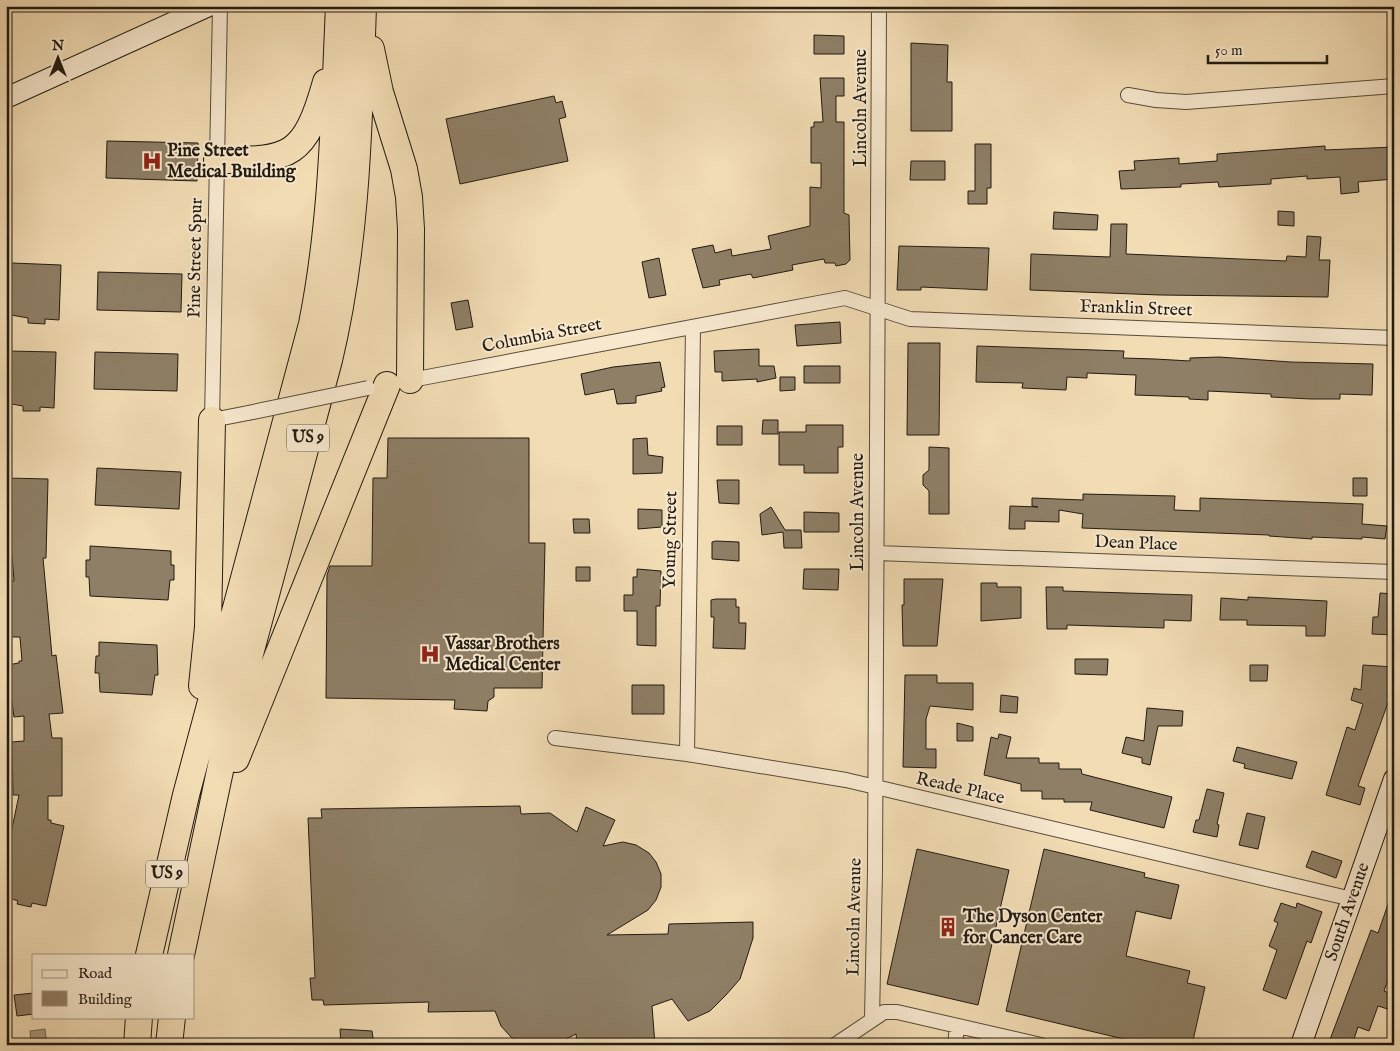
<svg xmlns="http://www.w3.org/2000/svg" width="1400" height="1051" font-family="'IM FELL English',serif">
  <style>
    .water { fill: #ab9a7d; stroke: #746752 }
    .building { fill: #8e7f66; stroke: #221b12 }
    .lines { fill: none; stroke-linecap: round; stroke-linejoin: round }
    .street-casing { stroke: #564b3a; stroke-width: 16 }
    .secondary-casing { stroke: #221b12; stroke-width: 22 }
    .highway-casing { stroke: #221b12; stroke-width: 28 }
    .street { stroke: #f7e8ce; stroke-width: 14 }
    .secondary { stroke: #f7e8ce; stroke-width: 20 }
    .highway { stroke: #f2dcb4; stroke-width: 26 }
    .street-bridge-casing { stroke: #564b3a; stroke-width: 16; stroke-linecap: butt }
    .street-bridge { stroke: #f7e8ce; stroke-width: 14 }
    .labels { text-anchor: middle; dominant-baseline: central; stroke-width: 4; stroke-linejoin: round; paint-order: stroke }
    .shield { fill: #f7e8ce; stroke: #62584a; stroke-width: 1 }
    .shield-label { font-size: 16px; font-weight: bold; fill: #221b12 }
    .street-label { font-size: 18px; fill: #221b12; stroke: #f7e8ce }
    .poi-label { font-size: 18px; font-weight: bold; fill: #221b12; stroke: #f7e8ce; text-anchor: start }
  </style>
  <rect width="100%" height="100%" fill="#f2dcb4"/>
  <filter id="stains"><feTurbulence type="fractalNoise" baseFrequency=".004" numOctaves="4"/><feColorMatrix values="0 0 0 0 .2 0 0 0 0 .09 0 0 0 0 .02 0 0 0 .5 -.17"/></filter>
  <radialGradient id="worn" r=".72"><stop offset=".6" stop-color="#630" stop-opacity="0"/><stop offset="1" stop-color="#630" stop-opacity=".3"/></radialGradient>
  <!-- water -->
  <path class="water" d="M45,1029L47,1045H31L30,1031Z"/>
  <!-- building -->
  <path class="building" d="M814,35L844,36V54H814Z
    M911,43L948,45L947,82H952V131H911Z
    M820,78H844V96H836V122H844V213L849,215L850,260L846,264L836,266L835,263H825L824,259L792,265L793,270L753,278L751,274L719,280L720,285L703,288L692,249L713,245L715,253L731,249L732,256L771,249L768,236L810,226V187L821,188V163H811V127H814V122H823Z
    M554,96L556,103L562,101L566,117L559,119L568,161L460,184L446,119Z
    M107,141L198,143L197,181L106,178Z
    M975,144H991V188H987V204H968V191H975Z
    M1325,146V150L1394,147V179L1358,182L1359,192L1341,194L1340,177L1307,179V176L1271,179V184L1219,187L1218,182L1181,184V187L1121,189L1119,171L1135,170L1134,161L1179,158V164L1217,161V154Z
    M911,161H945V180H910Z
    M1278,211L1294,212V226L1278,225Z
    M1054,212L1098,215L1097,230L1053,229Z
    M1111,224H1127L1126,254L1286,261L1287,256L1306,257L1307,236L1321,237L1319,260H1330L1328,297L1160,295L1030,290L1031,254L1110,257Z
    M899,246L989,248L987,290L921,287V290H897Z
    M659,258L666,295L649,298L642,262Z
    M12,263L61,265L59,320L45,319V324L28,323V318L11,315Z
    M98,272L182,274L181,312L97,310Z
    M468,300L473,327L456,330L451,303Z
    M840,322L841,343L797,346L795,325Z
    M908,343H940L939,435H907Z
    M977,346L1124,351L1123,358L1155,359L1190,361V358L1219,357L1291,362L1373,364L1372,395L1340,394V399H1311L1271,397V394L1208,391V400L1189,399V397L1135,395L1136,375L1087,373V378L1067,377L1066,390L1022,388L1023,383L976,382Z
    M759,349V366H774L776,378L757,382V379L722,381V372H715L714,351Z
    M8,351L56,352L54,408L40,407V411H23V406L6,403Z
    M95,352L178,354L177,391L94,389Z
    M660,362L665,387L661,388L662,391L636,396V403L617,404L614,389L585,395L581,374L613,367Z
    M804,366H840V383H804Z
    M780,377H795V390L780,391Z
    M763,420H778V434H762Z
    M806,425H843V447H838V473H804V465H779V432H806Z
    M717,426H742V445H717Z
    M388,438H529V543H545L542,688H494V697L488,701L487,711L454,709L455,700L326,698L327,575L330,566H372L373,478H387Z
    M647,438L648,455L663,457L662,473L633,474V439Z
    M929,447L949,448V514H929V491L923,485V475L929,470Z
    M97,468L181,472L179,509L95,505Z
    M6,478L48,479L46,558H43L52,656L56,655L63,713L49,714L52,738H62V796H48V820H51V823L64,826L46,906L32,903L31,907L17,904L18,901L6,897V857L19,795H13L12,742L24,741V716L14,717L7,665L19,663V661H22L20,637H6V582L14,581L12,556L6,554Z
    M1353,478H1367V496H1353Z
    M717,480H739V504L719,503Z
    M1083,494L1175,496L1174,510L1200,511V498L1363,504L1362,524L1387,526L1385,539L1362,537V539L1312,537V539L1269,536V535L1082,528L1083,514L1059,510V522L1025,521V529H1009L1010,506L1038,507L1032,506V498L1083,500Z
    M771,507L785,530H801L802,548H784L783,532L762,535L760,514Z
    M638,509L662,510V527L638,529Z
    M804,512L839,513V532H804Z
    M573,519H589L590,533H574Z
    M716,541L739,542V561L712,559V542Z
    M90,546L171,551V565H174V580H170L168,600L90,596L89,577H86V560H90Z
    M576,567H590V581H576Z
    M637,569L661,571L660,606H656V646L637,645V611H624V595H633V577H637Z
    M804,569H839L838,590L803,589Z
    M904,579H943L937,646H903L902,605H904Z
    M981,583H997V587H1021V618L981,621Z
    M1046,587H1063V591L1192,595L1191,621L1164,620V628L1067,625V629H1047Z
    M1380,593L1394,594V635L1372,634L1373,617H1378Z
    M1248,597L1327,601L1325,636H1306V626L1247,625V620H1220L1221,598L1248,600Z
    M716,599H736V607H739V623H746L745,649L713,648L714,617H711V600Z
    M99,642L157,645L158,675H155L152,695L100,692L99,673H95L96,656H99Z
    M1075,659H1108L1107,675L1075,674Z
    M1250,665H1268L1267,681H1250Z
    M1363,665L1394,667V686L1358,786L1365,788L1360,805L1326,795L1347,727L1355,730L1363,704L1351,700L1354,688L1361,690Z
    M905,675H937V683H973V710L930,706L926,719V749H936V768L903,767Z
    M632,685H664V714H632Z
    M1001,695L1018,697L1017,713L1000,712Z
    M1147,708L1183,711L1182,726H1158L1150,765L1142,763V758L1122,753L1126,737L1144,741Z
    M957,723L973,727V741H957Z
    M999,734L1011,737L1006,758H1039V763H1059V769H1081L1082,774L1172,797L1164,828L1090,810L1092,802H1064V799H1042V791H1021V784L984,775L991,737L998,739Z
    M1237,747L1297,762L1292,779L1244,768L1245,764L1233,761Z
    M1207,789L1224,793L1217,824L1219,825L1217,837L1193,832L1196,820H1199Z
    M520,806L521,814L550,813L577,832L586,807L615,820L603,846L623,842L636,845L649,853L656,862L661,874V887L656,900L648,910L607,935L668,934L669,924L753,922V938L740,979L726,995L710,1011L688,1021L672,999L652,1006L655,1045H577L576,1034L554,1045H524L511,1037L501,1026L495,1011L428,1012L429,1002L324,1005L323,1000H312L310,978H315L308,818H322L321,809Z
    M1247,813L1265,817L1258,849L1239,845Z
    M917,849L1009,870L978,1005L887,984Z
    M1044,849L1145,873L1144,877L1179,885L1171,919L1136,911L1126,956L1190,971L1187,983L1205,987L1192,1045H1149L1006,1011Z
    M1312,851L1342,861L1336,878L1306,867Z
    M1392,893L1394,963L1384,991L1394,995V1011L1378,1006L1369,1031L1358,1027L1352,1045H1328L1371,930L1378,933Z
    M1281,903L1296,908L1297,903L1322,912L1311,943L1307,941L1286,999L1263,990L1277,950L1269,946L1278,923L1274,921Z
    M34,993V1014L17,1016L14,995Z
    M340,1029L372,1031L374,1045H341Z"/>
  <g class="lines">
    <defs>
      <path id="street" d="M220,6L212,420L248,413
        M1128,95L1156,100L1186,102L1394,86
        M406,381L845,298L910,319L1394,338
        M877,553L1394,572
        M555,738L687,754L846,780L1352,899
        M687,754L693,327
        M872,1019L875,871L879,6
        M835,1045L884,1012H897L1041,1045
        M955,1045L957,1026"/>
      <path id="secondary" d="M6,98L209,6
        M1301,1045L1394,779"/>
      <path id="highway" d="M371,49L380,92L404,169L409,197L411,229L410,380
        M217,160C292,161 305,156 326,82
        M202,686L208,627L212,420
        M236,759L387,385
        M149,955L186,795L312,324C333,219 334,113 339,6
        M181,955L225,747L329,360C357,243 359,125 363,6
        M137,1045L139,1017
        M169,1045L172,1017"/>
    </defs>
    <!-- street casing -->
    <use href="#street" class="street-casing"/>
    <!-- secondary casing -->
    <use href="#secondary" class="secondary-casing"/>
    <!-- highway casing -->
    <use href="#highway" class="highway-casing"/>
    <!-- street -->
    <use href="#street" class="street"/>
    <!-- secondary -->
    <use href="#secondary" class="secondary"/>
    <!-- highway -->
    <use href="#highway" class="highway"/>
    <defs>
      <path id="street-bridge" d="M248,413L368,388"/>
    </defs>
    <!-- street-bridge casing -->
    <use href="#street-bridge" class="street-bridge-casing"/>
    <!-- street-bridge -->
    <use href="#street-bridge" class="street-bridge"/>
  </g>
  <!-- icons -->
  <defs>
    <symbol id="hospital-bare" viewBox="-9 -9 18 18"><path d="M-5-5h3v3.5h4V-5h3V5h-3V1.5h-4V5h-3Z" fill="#8f2418" stroke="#f7e8ce" stroke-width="2.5" paint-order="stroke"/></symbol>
    <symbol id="building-bare" viewBox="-9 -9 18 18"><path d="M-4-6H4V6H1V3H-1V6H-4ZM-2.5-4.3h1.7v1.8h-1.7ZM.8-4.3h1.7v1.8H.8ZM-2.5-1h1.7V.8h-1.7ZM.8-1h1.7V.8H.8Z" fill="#8f2418" stroke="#f7e8ce" stroke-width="2.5" paint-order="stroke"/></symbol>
  </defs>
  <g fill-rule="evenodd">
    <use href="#hospital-bare" x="138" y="147" width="28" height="28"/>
    <use href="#hospital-bare" x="416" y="640" width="28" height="28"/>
    <use href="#building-bare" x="934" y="913" width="28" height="28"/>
  </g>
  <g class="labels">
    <!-- shield labels -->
    <g class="shield">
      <rect x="287" y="424.5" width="42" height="27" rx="4"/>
      <rect x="146" y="860.5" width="42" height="27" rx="4"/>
    </g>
    <g class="shield-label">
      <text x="308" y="438">US 9</text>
      <text x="167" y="874">US 9</text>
    </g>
    <!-- street labels -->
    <g class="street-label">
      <text transform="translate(861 108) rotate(-90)">Lincoln Avenue</text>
      <text transform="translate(196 258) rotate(-89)">Pine Street Spur</text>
      <text transform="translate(1136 309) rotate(2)">Franklin Street</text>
      <text transform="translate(542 336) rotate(-11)">Columbia Street</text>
      <text transform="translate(858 512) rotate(-90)">Lincoln Avenue</text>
      <text transform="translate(671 540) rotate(-89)">Young Street</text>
      <text transform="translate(1136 544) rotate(2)">Dean Place</text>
      <text transform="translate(960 789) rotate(13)">Reade Place</text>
      <text transform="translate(1348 912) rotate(-71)">South Avenue</text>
      <text transform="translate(855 917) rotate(-89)">Lincoln Avenue</text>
    </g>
    <!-- poi labels -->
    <g class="poi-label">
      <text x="167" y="151">Pine Street<tspan x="167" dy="21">Medical Building</tspan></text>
      <text x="445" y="644">Vassar Brothers<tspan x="445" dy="21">Medical Center</tspan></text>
      <text x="963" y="917">The Dyson Center<tspan x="963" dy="21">for Cancer Care</tspan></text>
    </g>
  </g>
  <!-- margin -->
  <rect width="1400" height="1051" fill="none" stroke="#f2dcb4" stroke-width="25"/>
  <rect x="8" y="8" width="1385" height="1036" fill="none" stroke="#221b12" stroke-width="2.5"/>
  <rect x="12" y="12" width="1375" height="1026" fill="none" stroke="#221b12"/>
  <!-- legend -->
  <rect x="32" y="954" width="162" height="65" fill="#f7e8ce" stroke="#a29683"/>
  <rect x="42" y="970" width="25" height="8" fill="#f7e8ce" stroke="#a29683"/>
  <text x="78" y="978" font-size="15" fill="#221b12">Road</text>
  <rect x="42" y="991" width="25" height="15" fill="#8e7f66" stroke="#a29683"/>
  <text x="78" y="1004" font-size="15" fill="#221b12">Building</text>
  <!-- north arrow -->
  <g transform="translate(58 58)" stroke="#f7e8ce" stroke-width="4" paint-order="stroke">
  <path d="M0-4L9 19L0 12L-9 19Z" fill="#221b12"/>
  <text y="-8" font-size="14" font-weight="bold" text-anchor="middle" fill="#221b12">N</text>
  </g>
  <!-- scale -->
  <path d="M1208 55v8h119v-8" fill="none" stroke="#221b12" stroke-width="2.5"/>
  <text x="1215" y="55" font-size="15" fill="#221b12" stroke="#f7e8ce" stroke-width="4" paint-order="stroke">50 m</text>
  <rect width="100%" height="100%" filter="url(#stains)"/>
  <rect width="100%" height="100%" fill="url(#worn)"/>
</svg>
